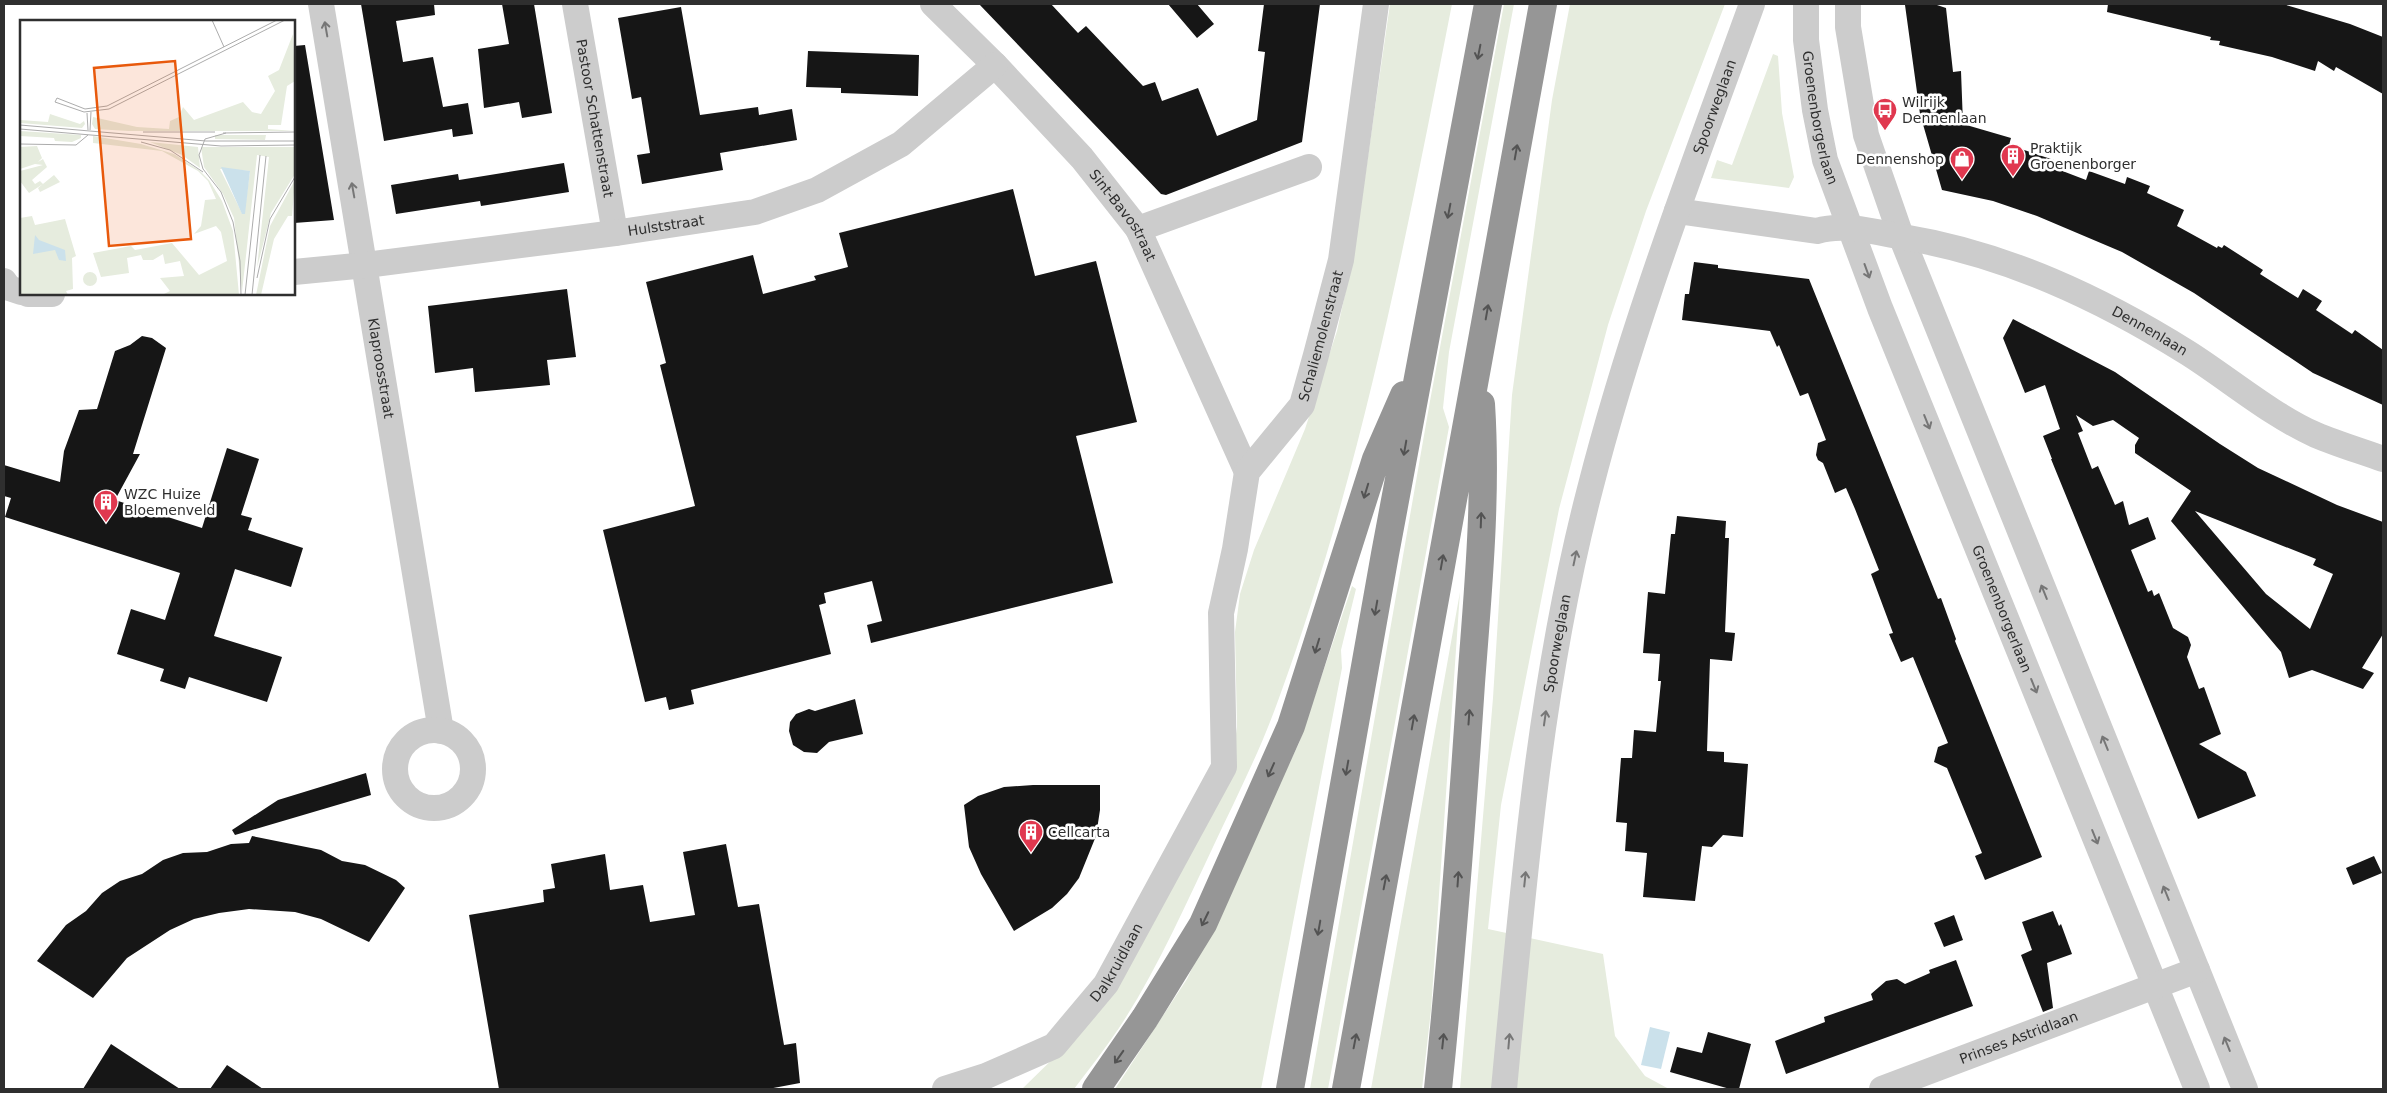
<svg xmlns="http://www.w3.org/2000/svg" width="2387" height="1093" font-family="'DejaVu Sans',sans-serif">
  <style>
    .green { fill: #e6ecde }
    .water { fill: #cbe1eb }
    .building { fill: #161616; fill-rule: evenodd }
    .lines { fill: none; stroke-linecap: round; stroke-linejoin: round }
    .minor { stroke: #ccc; stroke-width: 26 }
    .highway { stroke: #969696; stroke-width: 28 }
    .oneway { stroke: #767676 }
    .oneway2 { stroke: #535353 }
    .labels { text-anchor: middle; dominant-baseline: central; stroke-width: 5; stroke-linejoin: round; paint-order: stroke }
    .poi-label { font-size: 14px; fill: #2f2f2f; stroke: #fff; text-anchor: start }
    .street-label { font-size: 14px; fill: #2f2f2f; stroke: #fff }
    .inset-road { fill: none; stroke: #acacac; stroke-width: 1 }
    .view { fill: #e8590c; fill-opacity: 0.15; stroke: #e8590c; stroke-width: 2.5 }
    .inset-edge { fill: none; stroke: #2f2f2f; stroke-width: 2.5 }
  </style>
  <rect width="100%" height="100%" fill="#fff"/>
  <!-- green -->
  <path class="green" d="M1390,4H1452C1406,238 1361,474 1279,698C1261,749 1236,798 1213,847C1184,908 1156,972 1119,1028C1105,1049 1089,1069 1074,1089H1022L1069,1043L1233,755L1237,727L1235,632L1240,594L1254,550L1305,429L1337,331L1354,253Z
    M1504,4H1514L1449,352L1443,408L1449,427L1328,1089H1310L1430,401Z
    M1570,4H1725L1646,211L1608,325L1559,509L1501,805L1488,929L1603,954L1615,1036L1645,1076L1669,1089H1460L1493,698L1512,395L1552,100Z
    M1773,54L1778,56L1782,113L1794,177L1789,188L1711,178L1717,160L1732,165Z
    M1352,586L1356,589L1341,650L1342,668L1261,1089H1115L1187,979L1299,743Z
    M1460,592L1431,1010L1422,1089H1371Z"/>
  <!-- water -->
  <path class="water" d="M1650,1027L1670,1032L1661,1069L1641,1065Z"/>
  <!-- building -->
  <path class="building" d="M361,4H434L435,15L396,21L403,62L433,57L443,107L468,103L473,134L453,137L452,129L384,141Z
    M502,4H534L552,113L522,118L519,102L484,108L478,49L509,44Z
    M979,4H1051L1078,33L1086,26L1143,86L1155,82L1162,101L1198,88L1217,136L1257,120L1265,52L1258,51L1264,4H1320L1302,142L1166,195L1161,194Z
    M1168,4H1197L1214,24L1197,38Z
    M1934,4L1946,8L1953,72L1961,71L1963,124L2011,138L2009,145L2054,160L2052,167L2086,180L2089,171L2125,184L2127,177L2150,186L2147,193L2184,210L2177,226L2217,248L2218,246L2222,248L2224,245L2263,270L2260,274L2298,298L2303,289L2322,301L2316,310L2352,334L2355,330L2383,350V405L2313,373L2194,293L2122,252L2037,216L1993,201L1942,190L1920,114L1905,5Z
    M2108,4H2283L2350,24L2383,37V94L2336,67L2334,71L2318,61L2315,71L2272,57L2219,45L2220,41L2210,40L2211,37L2107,12Z
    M681,7L700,115L758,107L759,115L792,109L797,140L720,153L723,170L642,184L637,155L650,153L641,97L632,99L618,18Z
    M305,45L334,220L294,223V46Z
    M808,51L919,55L918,96L841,93V88L806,87Z
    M564,163L569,192L481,206L480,201L396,214L391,185L458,174L459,180Z
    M1013,189L1035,276L1096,261L1137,422L1076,436L1113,583L871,643L867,625L882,621L872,581L824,593L826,603L819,605L831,654L691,690L694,704L669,710L666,697L645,702L603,530L695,506L660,365L666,363L646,282L753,255L763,294L816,280L814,276L848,267L839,233Z
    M1694,262L1718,265V268L1809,279L1938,599L1941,598L1956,639L1955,641L2042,857L1985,880L1975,856L1982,853L1947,768L1934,762L1938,747L1948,743L1913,657L1901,662L1889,634L1893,633L1871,574L1879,570L1855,509L1846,488L1835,493L1823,463L1818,460L1816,455L1818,443L1826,440L1808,393L1800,396L1779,345L1777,347L1770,331L1682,320L1685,294H1689Z
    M567,289L576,357L547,360L550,385L475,392L473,368L435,373L428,306Z
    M2013,319L2115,372L2220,444L2258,468L2337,505L2383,522V634L2362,668L2374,673L2363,689L2312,670L2289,678L2281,652L2171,521L2191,491L2135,453V445L2139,438L2113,420L2093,426L2076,415L2083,431L2078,433L2092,469L2098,466L2115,505L2123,501L2129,525L2148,517L2156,539L2131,550L2148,592L2152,590L2154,596L2159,593L2173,628L2188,637L2191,645L2187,657L2199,689L2204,687L2221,734L2199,744L2246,772L2256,796L2198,819L2051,459H2052L2043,436L2060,429L2045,385L2025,393L2003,338ZM2195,511L2316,559L2313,565L2333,574L2310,629L2266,594Z
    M142,336L152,338L166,348L133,454H140L115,500L202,528L227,448L259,459L241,515L252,518L248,530L303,548L291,587L235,569L214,636L282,657L267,702L189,677L185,689L160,681L164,669L117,654L131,609L165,620L180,573L5,517L11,498L4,496V465L60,482L64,451L79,410L97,409L115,351L130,345Z
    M1677,516L1726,521L1725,538H1729L1725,632L1735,633L1732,661L1710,659L1707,751L1724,752V762L1748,764L1743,837L1723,835L1712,847L1702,846L1695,901L1643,897L1647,853L1625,851L1627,823L1616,822L1621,758H1632L1634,730L1656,732L1661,681H1658L1660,654L1643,653L1648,592L1665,594L1671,534H1675Z
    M855,699L863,734L829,742L817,753L804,752L793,745L789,731L790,722L796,714L809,709L815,711Z
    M366,773L371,795L235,835L232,830L278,800Z
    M1033,785H1100V810L1096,836L1079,878L1067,894L1052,908L1014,931L981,874L969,847L964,805L978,796L1004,787Z
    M252,836L321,850L342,861L365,865L396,880L405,888L369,942L321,919L295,912L249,909L219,913L194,919L170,930L127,958L93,998L37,961L66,925L86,911L102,893L120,881L142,874L163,860L183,853L207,852L231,844L249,843Z
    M726,844L738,907L759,904L784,1045L796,1043L800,1083L768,1089H499L469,915L544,902L543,890L555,888L551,864L605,854L610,890L643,885L650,922L695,915L683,852Z
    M2374,856L2382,873L2353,885L2346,868Z
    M2053,911L2059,926L2061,924L2072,954L2047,963L2053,1008L2043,1012L2021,955L2032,950L2022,922Z
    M1954,915L1963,940L1944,947L1934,923Z
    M1956,960L1973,1006L1786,1074L1775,1041L1825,1022L1824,1017L1873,1000L1871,994L1886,981L1897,979L1905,984L1930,973L1929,970Z
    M1708,1032L1751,1044L1739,1089H1730L1670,1072L1677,1047L1702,1053Z
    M111,1044L146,1067L180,1089H83Z
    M227,1065L263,1089H210Z"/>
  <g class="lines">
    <!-- minor -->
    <g class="minor">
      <path id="s1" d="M321,4L441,731"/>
      <path id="s2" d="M575,4L615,233"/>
      <path id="s3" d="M933,4L995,65L1082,158L1138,229L1247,472"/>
      <path id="s4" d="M1806,4V40L1815,110L1825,160L1880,308L2197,1089"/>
      <path d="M1848,4V27L1866,135L1901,236L2245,1089"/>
      <path id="s5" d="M1677,211L1817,231C1844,223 1876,232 1903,237C2006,254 2100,298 2188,353C2229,379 2271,415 2316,435C2337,444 2361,451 2383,459"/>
      <path d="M1138,229L1309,167"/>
      <path id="s6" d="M294,272L366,265L615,233L755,212L817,190L901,144L995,65"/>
      <path d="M4,281L9,288L21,292"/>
      <path d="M28,294H52"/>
      <circle cx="434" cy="769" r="39"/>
      <path id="s7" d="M945,1089L986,1076L1054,1046L1106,984L1224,767L1221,613L1235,549L1247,472L1302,405L1316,355L1341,260L1376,4"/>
      <path id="s8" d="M1504,1089C1523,888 1539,685 1590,489C1632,324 1694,164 1752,4"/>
      <path id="s9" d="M1882,1089L2197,970"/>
    </g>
    <!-- highway -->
    <path class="highway" d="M1096,1089L1145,1018L1203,924L1291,726L1376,459L1404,395
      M1290,1089L1385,554L1488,4
      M1346,1089L1543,4
      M1438,1089C1452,954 1462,819 1471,683C1478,590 1487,497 1481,404"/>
  </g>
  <!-- one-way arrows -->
  <defs><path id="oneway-shaft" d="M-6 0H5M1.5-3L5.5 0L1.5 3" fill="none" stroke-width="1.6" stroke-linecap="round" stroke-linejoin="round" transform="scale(1.25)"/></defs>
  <g class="oneway">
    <use href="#oneway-shaft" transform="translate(326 29) rotate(-100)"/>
    <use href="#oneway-shaft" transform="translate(353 190) rotate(-100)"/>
    <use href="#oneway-shaft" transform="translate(1867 271) rotate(70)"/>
    <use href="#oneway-shaft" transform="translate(1927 422) rotate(68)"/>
    <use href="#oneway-shaft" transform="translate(1575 558) rotate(-78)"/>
    <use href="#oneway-shaft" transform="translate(2044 592) rotate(-112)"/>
    <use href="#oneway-shaft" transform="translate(2034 686) rotate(68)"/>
    <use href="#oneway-shaft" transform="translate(1545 718) rotate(-82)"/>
    <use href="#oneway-shaft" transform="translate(2105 743) rotate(-112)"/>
    <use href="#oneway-shaft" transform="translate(2095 837) rotate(68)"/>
    <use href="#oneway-shaft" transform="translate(1525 879) rotate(-84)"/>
    <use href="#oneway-shaft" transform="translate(2166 893) rotate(-112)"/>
    <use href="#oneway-shaft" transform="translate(1509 1041) rotate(-85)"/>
    <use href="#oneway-shaft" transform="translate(2227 1044) rotate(-112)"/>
  </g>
  <g class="oneway2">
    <use href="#oneway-shaft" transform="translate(1479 52) rotate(101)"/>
    <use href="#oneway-shaft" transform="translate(1516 152) rotate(-80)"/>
    <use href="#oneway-shaft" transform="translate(1449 211) rotate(101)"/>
    <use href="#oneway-shaft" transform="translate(1487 312) rotate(-80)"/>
    <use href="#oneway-shaft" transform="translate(1405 448) rotate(100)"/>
    <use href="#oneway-shaft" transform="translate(1366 491) rotate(107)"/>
    <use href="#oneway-shaft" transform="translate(1481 520) rotate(-88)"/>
    <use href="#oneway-shaft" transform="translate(1442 562) rotate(-80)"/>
    <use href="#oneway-shaft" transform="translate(1376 608) rotate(100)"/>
    <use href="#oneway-shaft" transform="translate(1317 646) rotate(107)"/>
    <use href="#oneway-shaft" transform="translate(1469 717) rotate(-86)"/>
    <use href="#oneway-shaft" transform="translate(1413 722) rotate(-80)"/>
    <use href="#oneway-shaft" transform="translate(1347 768) rotate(100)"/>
    <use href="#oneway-shaft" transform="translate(1271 770) rotate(114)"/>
    <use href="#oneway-shaft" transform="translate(1458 879) rotate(-86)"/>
    <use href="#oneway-shaft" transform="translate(1385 882) rotate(-79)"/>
    <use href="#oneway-shaft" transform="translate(1205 919) rotate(116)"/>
    <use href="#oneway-shaft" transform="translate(1319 928) rotate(100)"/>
    <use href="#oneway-shaft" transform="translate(1355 1041) rotate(-79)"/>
    <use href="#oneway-shaft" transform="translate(1443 1041) rotate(-84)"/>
    <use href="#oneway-shaft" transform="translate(1119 1057) rotate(125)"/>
  </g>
  <!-- icons -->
  <defs>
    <symbol id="bus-pin" viewBox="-11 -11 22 30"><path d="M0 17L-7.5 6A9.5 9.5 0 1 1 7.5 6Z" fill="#e0384f" stroke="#fff"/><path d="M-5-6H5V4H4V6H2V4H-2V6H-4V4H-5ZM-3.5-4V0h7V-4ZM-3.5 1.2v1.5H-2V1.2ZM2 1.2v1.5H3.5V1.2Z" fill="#fff"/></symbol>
    <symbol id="building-pin" viewBox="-11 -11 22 30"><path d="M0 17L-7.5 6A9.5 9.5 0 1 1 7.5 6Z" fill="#e0384f" stroke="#fff"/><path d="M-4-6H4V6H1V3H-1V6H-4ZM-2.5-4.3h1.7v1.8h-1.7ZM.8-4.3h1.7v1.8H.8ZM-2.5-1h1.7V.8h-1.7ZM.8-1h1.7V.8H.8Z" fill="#fff"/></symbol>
    <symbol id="shop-pin" viewBox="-11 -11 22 30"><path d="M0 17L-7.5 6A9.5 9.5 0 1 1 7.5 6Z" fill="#e0384f" stroke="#fff"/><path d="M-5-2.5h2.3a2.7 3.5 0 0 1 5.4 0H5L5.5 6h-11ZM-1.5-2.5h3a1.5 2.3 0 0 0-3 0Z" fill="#fff"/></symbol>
  </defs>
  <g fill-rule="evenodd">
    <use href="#bus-pin" x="1871" y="96" width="28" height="38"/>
    <use href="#building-pin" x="1999" y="142" width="28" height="38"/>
    <use href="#shop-pin" x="1948" y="145" width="28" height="38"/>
    <use href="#building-pin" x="92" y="488" width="28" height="38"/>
    <use href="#building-pin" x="1017" y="818" width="28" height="38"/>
  </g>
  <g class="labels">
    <!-- poi labels -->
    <g class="poi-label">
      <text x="1902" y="102">Wilrijk<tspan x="1902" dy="16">Dennenlaan</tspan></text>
      <text x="2030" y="148">Praktijk<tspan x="2030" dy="16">Groenenborger</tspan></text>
      <text x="1944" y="159" text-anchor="end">Dennenshop</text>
      <text x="124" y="494">WZC Huize<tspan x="124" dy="16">Bloemenveld</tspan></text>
      <text x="1048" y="832">Cellcarta</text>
    </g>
    <!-- street labels -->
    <g class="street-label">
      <text stroke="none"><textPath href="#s8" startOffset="1009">Spoorweglaan</textPath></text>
      <text stroke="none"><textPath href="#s4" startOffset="115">Groenenborgerlaan</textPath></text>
      <text stroke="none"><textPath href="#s2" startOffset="116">Pastoor Schattenstraat</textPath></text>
      <text stroke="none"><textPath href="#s3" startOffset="285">Sint-Bavostraat</textPath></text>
      <text stroke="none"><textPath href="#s6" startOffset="375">Hulststraat</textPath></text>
      <text stroke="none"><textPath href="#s5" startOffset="494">Dennenlaan</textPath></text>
      <text stroke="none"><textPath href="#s7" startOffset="901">Schaliemolenstraat</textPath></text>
      <text stroke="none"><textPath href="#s1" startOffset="369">Klaproosstraat</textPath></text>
      <text stroke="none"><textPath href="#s4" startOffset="640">Groenenborgerlaan</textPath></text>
      <text stroke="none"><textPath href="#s8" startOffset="449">Spoorweglaan</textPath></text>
      <text stroke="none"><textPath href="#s7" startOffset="222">Dalkruidlaan</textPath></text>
      <text stroke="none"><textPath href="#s9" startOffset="146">Prinses Astridlaan</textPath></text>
    </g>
  </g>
  <!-- overview -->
  <g transform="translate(20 20)">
    <rect width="275" height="275" fill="#fff"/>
    <path d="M273,14L275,61L267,66L261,105H248V109L275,111H109L75,109L72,104L73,97L117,107L149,109L150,101L159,97L163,87L174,100L223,82L232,92L241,94L255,71L248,56L259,50ZM30,94L60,104L64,101L65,104L62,108L0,103V100L28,102ZM0,111L61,115V118L52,122L35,121L34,118L0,116ZM195,115H246L245,120L195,119ZM73,116L121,124L154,134L179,150L189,160L202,181L213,211L219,275H142L150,271L140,258L164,256L160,241L145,244L143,234L133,240H123L121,235L107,238L109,253L81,257L73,233L111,226L115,230L152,223L179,255L207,241L201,212L196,206L174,214L181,206L185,180L196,179L188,161L178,151L142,131L73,123ZM130,122L178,127L180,148L162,135ZM17,126L22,138L18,142L23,139L27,147L12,160L15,164L20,161L23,164L9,173L0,161V151L23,145L15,144L0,149V127ZM181,127H275V154L251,193L237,248L249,137L237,135L222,272L214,198L203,174L184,147ZM200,149L230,151L224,194L222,193ZM34,155L40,162L20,172L18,168ZM275,160L272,196H268L254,219L241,275H236L250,206ZM12,196L15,205L45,199L56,236L52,238L53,269L46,271L48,275H0V198ZM63 259a7 7 0 1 1 14 0a7 7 0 1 1-14 0Z" fill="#e6ecde" fill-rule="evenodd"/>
    <path d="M201,147L230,151L225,194H222ZM15,215L19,220L45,230L46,241L39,240L35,230L13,234Z" fill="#cbe1eb"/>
    <path class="inset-road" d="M192,0L204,27M257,0L87,86L65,89L37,78L35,82L64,92L89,89L265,0M67,93L68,110M0,105L186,121H275M0,109L201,126L275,125M70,110L71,92M123,112H195M203,113L275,112M206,113L185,119L179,135L183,149L201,172L213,202L220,241L221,275M121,122L150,130L183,152M0,124L56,125L68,115M237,258L250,199L275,157M225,275L240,135M232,275L246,136"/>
    <path class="view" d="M155,41L171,219L89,226L74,48Z"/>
    <rect width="275" height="275" class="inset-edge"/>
  </g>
  <!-- border -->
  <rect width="2387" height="1093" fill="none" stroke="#2f2f2f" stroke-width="10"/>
</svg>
